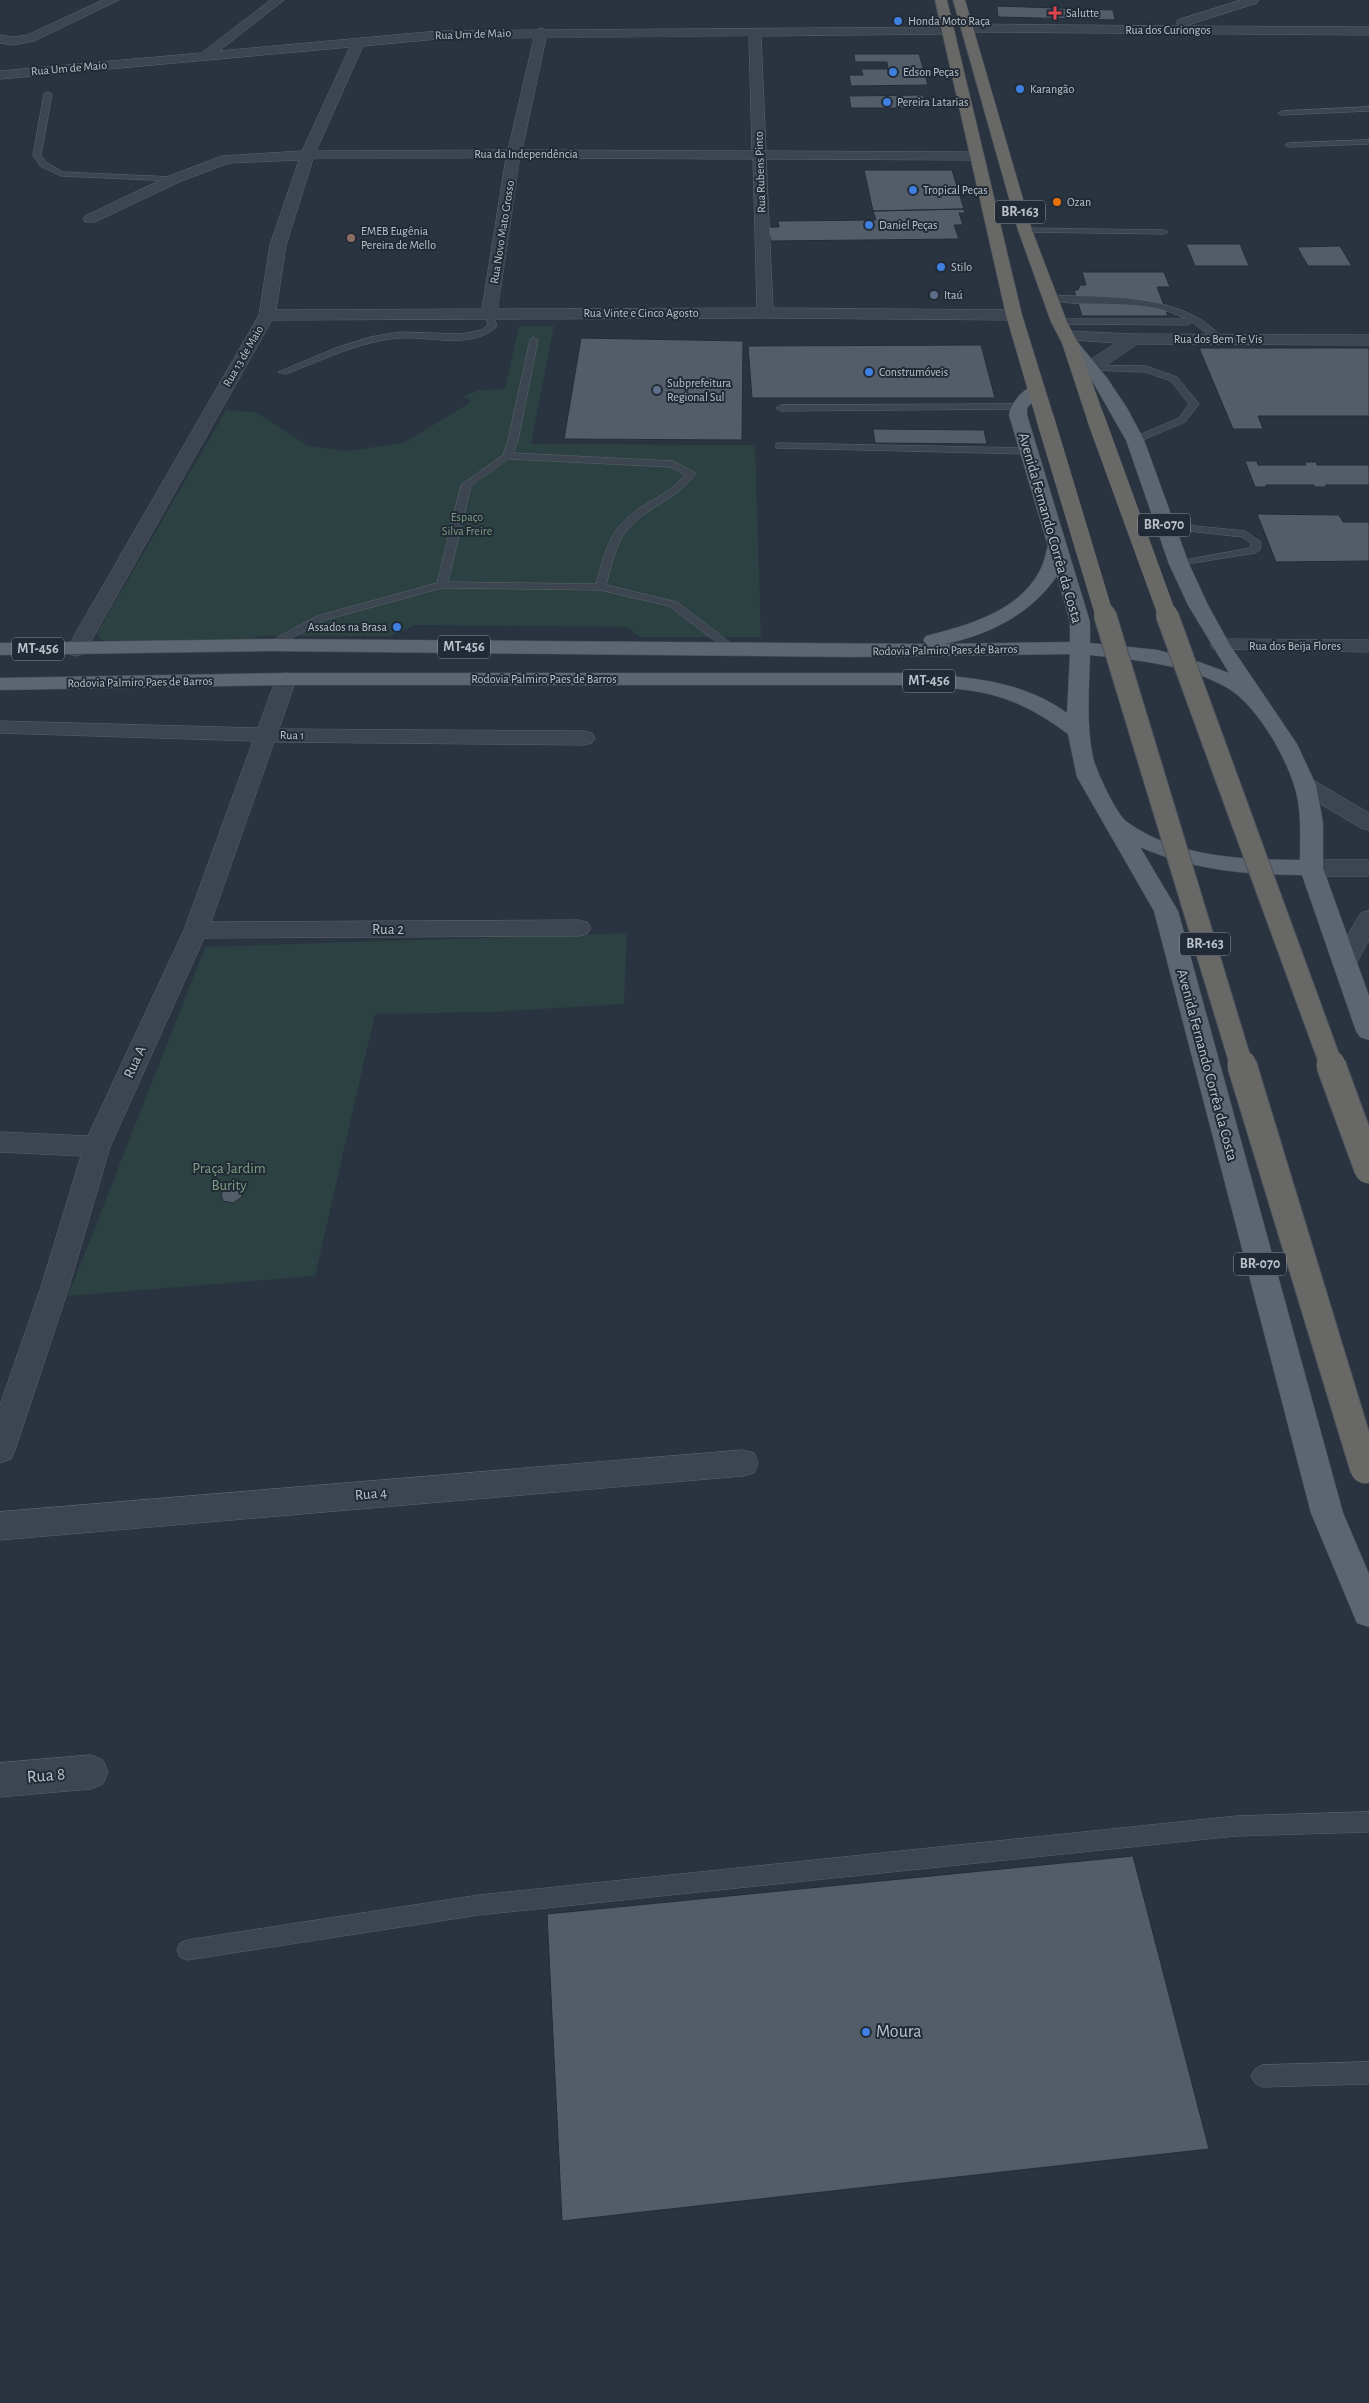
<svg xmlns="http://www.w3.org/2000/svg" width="1369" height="2403" font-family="'Alegreya Sans',sans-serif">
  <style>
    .green { fill: #2c4142 }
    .building { fill: #535d6a; stroke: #242d37 }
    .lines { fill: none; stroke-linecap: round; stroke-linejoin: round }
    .service-casing { stroke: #5b646d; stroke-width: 1 }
    .minor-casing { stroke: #5b646d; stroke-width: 1 }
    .tertiary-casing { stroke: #5b646d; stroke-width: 1 }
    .primary-casing { stroke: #474f59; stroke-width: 1 }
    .trunk-casing { stroke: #48515a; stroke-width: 1 }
    .service { fill: #3d4650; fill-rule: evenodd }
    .minor { fill: #3d4650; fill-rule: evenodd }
    .tertiary { fill: #3d4650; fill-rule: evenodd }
    .primary { fill: #5c6570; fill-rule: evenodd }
    .trunk { fill: #686866; fill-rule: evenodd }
    .trunk-bridge-far2-casing { stroke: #48515a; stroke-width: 18; stroke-linecap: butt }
    .trunk-bridge-far1-casing { stroke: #48515a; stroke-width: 24; stroke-linecap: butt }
    .trunk-bridge-casing { stroke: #48515a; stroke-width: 31; stroke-linecap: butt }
    .trunk-bridge-far2 { stroke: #686866; stroke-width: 18 }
    .trunk-bridge-far1 { stroke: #686866; stroke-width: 22 }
    .trunk-bridge { stroke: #686866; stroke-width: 29 }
    .health-dot { fill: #e0444e; stroke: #222b35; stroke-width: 2 }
    .shop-dot { fill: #3f7fe0; stroke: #222b35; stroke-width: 2 }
    .food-dot { fill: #e8710a; stroke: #222b35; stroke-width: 2 }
    .education-dot { fill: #8d6e63; stroke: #222b35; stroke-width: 2 }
    .service-dot { fill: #5c6f8a; stroke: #222b35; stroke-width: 2 }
    .labels { text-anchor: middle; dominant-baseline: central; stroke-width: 4; stroke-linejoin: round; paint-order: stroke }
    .far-poi-label { font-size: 12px; fill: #bac1ca; stroke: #222b35; text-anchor: start }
    .far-street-label { font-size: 12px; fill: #bac1ca; stroke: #222b35 }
    .far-park-label { font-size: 12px; fill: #7b9e82; stroke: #222b35 }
    .shield { fill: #222b35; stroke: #8c949d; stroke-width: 1 }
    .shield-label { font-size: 14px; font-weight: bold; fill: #bac1ca }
    .street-label { font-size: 15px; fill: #bac1ca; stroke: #222b35 }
    .park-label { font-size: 15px; fill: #7b9e82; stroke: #222b35 }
    .near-street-label { font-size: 18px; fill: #bac1ca; stroke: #222b35 }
    .near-poi-label { font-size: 18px; fill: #bac1ca; stroke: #222b35; text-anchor: start }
  </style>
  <rect width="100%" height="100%" fill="#293440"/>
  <!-- green -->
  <path class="green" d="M519,326H554L531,444L755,445L761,637H640L627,627L416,625L392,636H258L243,642H113L101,640L97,633L226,410L256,412L308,446L346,451L404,443L471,402L463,396L480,390L505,389Z
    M627,933L624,1004L493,1012L375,1014L315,1276L68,1296L205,947Z"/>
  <!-- building -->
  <path class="building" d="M997,6L1113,10L1115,20L998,17Z
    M854,54H919L928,85L851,86L849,75H863L861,69H888L887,62H855Z
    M923,95L927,108H851L849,96Z
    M864,170H952L964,209L873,211Z
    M964,209L965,213H959L963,225H954L959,239L771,241L768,227H779L778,221L876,220L873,211Z
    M1186,244H1240L1249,266H1195Z
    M1340,246L1352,266H1308L1297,247Z
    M1082,272H1164L1170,287H1157L1168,316H1082L1074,290H1078L1080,285H1086Z
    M581,338L743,341L742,440L564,439Z
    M981,345L995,398H752L748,346Z
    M1199,348H1369V416H1258L1263,429H1233Z
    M873,429L984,430L987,444L875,443Z
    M1245,461H1257L1258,465H1306L1304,462H1316L1317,465H1369V485H1325L1327,487H1315L1314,485H1266V487H1255Z
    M1257,514L1339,515L1343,522H1369V561L1276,562Z
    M232,1186L241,1189L242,1197L233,1203L223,1201L221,1194L225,1189Z
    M1133,1856L1209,2149L562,2221L547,1914Z"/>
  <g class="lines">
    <defs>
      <path id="service" d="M48,92L52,94L41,155L46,162L63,172L174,177L178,179L174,181L61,176L40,166L33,155L44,94Z
        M1369,107V111L1282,115L1278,113L1282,111Z
        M1369,140V144L1289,147L1285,145L1289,143Z
        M1025,228L1164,230L1168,232L1164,234L1022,232V228Z
        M1051,295C1106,298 1184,292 1223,339L1216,341L1192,322L1188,325L1056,324V320L1059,319H1186C1144,296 1093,309 1048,300V296Z
        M489,311L493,314L497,326C474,350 429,336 400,338C360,341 323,360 286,374L278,372L338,347L370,337L400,332L461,334L481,330L488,325L485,314Z
        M534,337L538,340L518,440L513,453L673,461L694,472L696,474C677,500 645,507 627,530C615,546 611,567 606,585L677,602L736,647V651H728L669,606L600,590L442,588L325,620L275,647H267V643L317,616L437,583L461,485L503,455L508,440L530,340ZM509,459L671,467L685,475C668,497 639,503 621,524C607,540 602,563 596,584L448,582L471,486Z
        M1090,365L1146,366L1177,377L1199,404L1185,422L1138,442H1132V438L1179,418L1189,404L1171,381L1145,372L1087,370L1085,368Z
        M1019,404L1024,407L1022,409L781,411L776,408L781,405Z
        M779,443L1028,448L1033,451L1028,454L776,448V444Z
        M1165,523L1245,531L1261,542L1260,550L1255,553L1175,566V562L1179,561L1250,548L1251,543L1242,537L1161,528V524Z
        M1369,1812V1832L1236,1836L479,1915L187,1960L180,1957L177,1950L180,1943L187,1940L479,1895L1236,1816Z
        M1369,2062V2084L1262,2087L1255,2083L1251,2076L1255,2069L1262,2065Z"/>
      <path id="minor" d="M103,0H119L34,41L13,45L0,43V35L13,37L27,35Z
        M271,0H284L219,51L438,31L536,30L541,28L546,30L951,27L953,30L951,33L947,34L761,36L766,151L976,152L983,156L976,160L766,159L773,308L1014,310L1022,315L1014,320L765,318L272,320L86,650L83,654L76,656L69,654L66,650L259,315L270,245L299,160L229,163L179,182L95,222H85L83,219L85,216L169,176L222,156L302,151L350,47L0,79V71L201,53ZM749,36L752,151L522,150L546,38ZM534,38L508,150L316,151L363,46L438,39ZM506,158L482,309L276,310L286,245L313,159ZM520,158L753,159L757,308L498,309Z
        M1241,0H1259L1257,3L1185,26L1369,27V35L966,32L960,28L966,24L1179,26L1176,23L1178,20Z
        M1067,331L1133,334L1369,335V345L1137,344L1096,372H1084L1082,368L1084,364L1116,343L1061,339L1059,336L1061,333Z
        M1220,639L1369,640V652L1213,649L1210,645L1213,641Z
        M286,673L293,675L296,679L279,729L584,731L592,733L595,738L592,743L584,745L274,742L211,922L579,920L587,922L591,928L587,934L579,936L204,938L110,1147L69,1287L15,1450L11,1459L0,1463V1405L41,1287L81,1156L0,1152V1132L88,1136L184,930L253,741L0,733V721L258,728L276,679L279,675Z
        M743,1450L754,1453L758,1463L754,1473L743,1476L0,1540V1512Z
        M91,1755L103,1760L108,1772L103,1784L91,1789L0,1797V1763Z"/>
      <path id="tertiary" d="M1305,778L1313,780L1369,813V830L1361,828L1297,790L1294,785L1297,780Z
        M1311,860H1369V876H1311L1303,873L1299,868L1303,863Z
        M1369,911V940L1353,969L1344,971L1335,969L1332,963L1357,919L1361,913Z"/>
      <path id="primary" d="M1070,338L1076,340L1107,378L1127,408L1144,440L1189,564L1208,605L1230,645L1297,744L1316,785L1323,823V868L1369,996V1040L1360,1037L1356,1031L1302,875C1246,875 1193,870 1140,847L1178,911L1343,1513L1369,1574V1627L1357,1623L1311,1513L1154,911L1077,777L1068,734C1008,689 973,689 901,685H286L0,690V678L286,673H901C959,676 1019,678 1067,713L1070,654L852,657L271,651L0,655V643L271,639L926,644L923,640L926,636C965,626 1018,612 1039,572C1044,564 1045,555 1048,546L1009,415C1011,401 1028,382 1043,385L1045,389L1027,408V415L1090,622V643L1158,650L1202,663L1229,673L1188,605L1169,564L1126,440L1094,384L1062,343ZM1057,576L1070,622V642L944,644C989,635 1031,614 1057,576ZM1090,655C1137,660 1184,664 1226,687C1255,703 1284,753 1294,785C1302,809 1300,835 1300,860C1242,860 1175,857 1127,822C1116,814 1097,772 1093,758C1086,724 1089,689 1090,655Z"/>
      <path id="trunk" d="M935,0H947L1022,315L1054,418L1051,422H1039L1036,418L1006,315Z
        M953,0H965L1032,230L1067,322L1078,343L1105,419L1102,423H1090L1087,419L1062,343L1051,322L1018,230Z"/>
    </defs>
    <!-- service casing -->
    <use href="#service" class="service-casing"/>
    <!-- minor casing -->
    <use href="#minor" class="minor-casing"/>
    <!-- tertiary casing -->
    <use href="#tertiary" class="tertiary-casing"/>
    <!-- primary casing -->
    <use href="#primary" class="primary-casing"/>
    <!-- trunk casing -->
    <use href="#trunk" class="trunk-casing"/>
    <!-- service -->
    <use href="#service" class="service"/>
    <!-- minor -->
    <use href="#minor" class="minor"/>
    <!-- tertiary -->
    <use href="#tertiary" class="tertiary"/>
    <!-- primary -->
    <use href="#primary" class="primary"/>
    <!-- trunk -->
    <use href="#trunk" class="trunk"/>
    <defs>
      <path id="trunk-bridge-far2" d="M1045,418L1105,617
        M1096,419L1168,617"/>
      <path id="trunk-bridge-far1" d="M1105,615L1242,1067
        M1167,615L1332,1067"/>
      <path id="trunk-bridge" d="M1242,1065L1365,1469
        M1331,1065L1369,1169"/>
    </defs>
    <!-- trunk-bridge-far2 casing -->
    <use href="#trunk-bridge-far2" class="trunk-bridge-far2-casing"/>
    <!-- trunk-bridge-far1 casing -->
    <use href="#trunk-bridge-far1" class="trunk-bridge-far1-casing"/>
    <!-- trunk-bridge casing -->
    <use href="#trunk-bridge" class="trunk-bridge-casing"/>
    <!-- trunk-bridge-far2 -->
    <use href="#trunk-bridge-far2" class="trunk-bridge-far2"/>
    <!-- trunk-bridge-far1 -->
    <use href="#trunk-bridge-far1" class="trunk-bridge-far1"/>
    <!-- trunk-bridge -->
    <use href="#trunk-bridge" class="trunk-bridge"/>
  </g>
  <!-- markers -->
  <path class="health-dot" d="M1052.5 5.5h5v5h5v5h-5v5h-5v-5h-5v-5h5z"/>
  <g class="shop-dot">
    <circle cx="898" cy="21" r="5"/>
    <circle cx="893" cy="72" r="5"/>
    <circle cx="1020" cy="89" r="5"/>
    <circle cx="887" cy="102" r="5"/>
    <circle cx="913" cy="190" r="5"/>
    <circle cx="869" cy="225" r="5"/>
    <circle cx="941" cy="267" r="5"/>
    <circle cx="869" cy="372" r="5"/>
    <circle cx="397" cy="627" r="5"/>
    <circle cx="866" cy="2032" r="5"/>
  </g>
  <circle class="food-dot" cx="1057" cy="202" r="5"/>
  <circle class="education-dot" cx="351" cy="238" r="5"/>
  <g class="service-dot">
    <circle cx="934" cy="295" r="5"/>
    <circle cx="657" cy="390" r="5"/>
  </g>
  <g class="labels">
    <!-- far-poi labels -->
    <g class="far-poi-label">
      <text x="1066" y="13">Salutte</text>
      <text x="908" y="21">Honda Moto Raça</text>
      <text x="903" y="72">Edson Peças</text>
      <text x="1030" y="89">Karangão</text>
      <text x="897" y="102">Pereira Latarias</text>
      <text x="923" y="190">Tropical Peças</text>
      <text x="1067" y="202">Ozan</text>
      <text x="879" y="225">Daniel Peças</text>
      <text x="361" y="231">EMEB Eugênia<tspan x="361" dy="14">Pereira de Mello</tspan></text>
      <text x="951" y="267">Stilo</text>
      <text x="944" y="295">Itaú</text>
      <text x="879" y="372">Construmóveis</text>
      <text x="667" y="383">Subprefeitura<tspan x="667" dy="14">Regional Sul</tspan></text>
      <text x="387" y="627" text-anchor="end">Assados na Brasa</text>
    </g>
    <!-- far-street labels -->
    <g class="far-street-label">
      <text x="1168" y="30">Rua dos Curiongos</text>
      <text transform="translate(473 34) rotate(-2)">Rua Um de Maio</text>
      <text transform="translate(69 68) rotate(-5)">Rua Um de Maio</text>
      <text x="526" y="154">Rua da Independência</text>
      <text transform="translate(760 172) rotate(-92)">Rua Rubens Pinto</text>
      <text transform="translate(502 232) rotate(-81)">Rua Novo Mato Grosso</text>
      <text x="641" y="313">Rua Vinte e Cinco Agosto</text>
      <text x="1218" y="339">Rua dos Bem Te Vis</text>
      <text transform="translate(243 356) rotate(-60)">Rua 13 de Maio</text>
      <text x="1295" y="646">Rua dos Beija Flores</text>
      <text transform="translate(945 650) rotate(-1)">Rodovia Palmiro Paes de Barros</text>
      <text x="544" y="679">Rodovia Palmiro Paes de Barros</text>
      <text transform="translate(140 682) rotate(-1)">Rodovia Palmiro Paes de Barros</text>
      <text transform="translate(292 735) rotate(1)">Rua 1</text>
    </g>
    <!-- far-park labels -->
    <g class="far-park-label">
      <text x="467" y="517">Espaço<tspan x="467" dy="14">Silva Freire</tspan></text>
    </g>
    <!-- shield labels -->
    <g class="shield">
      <rect x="995" y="200.5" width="50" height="23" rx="4"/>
      <rect x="1138" y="513.5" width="52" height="23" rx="4"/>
      <rect x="438" y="635.5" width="52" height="23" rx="4"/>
      <rect x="12" y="637.5" width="52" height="23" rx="4"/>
      <rect x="903" y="669.5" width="52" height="23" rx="4"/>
      <rect x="1180" y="932.5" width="50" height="23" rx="4"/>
      <rect x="1234" y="1252.5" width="52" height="23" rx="4"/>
    </g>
    <g class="shield-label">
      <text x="1020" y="212">BR-163</text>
      <text x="1164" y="525">BR-070</text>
      <text x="464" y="647">MT-456</text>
      <text x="38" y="649">MT-456</text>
      <text x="929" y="681">MT-456</text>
      <text x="1205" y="944">BR-163</text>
      <text x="1260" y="1264">BR-070</text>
    </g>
    <!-- street labels -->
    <g class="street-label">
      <text transform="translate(1050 528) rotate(74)">Avenida Fernando Corrêa da Costa</text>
      <text x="388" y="929">Rua 2</text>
      <text transform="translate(135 1062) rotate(-65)">Rua A</text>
      <text transform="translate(1207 1065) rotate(75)">Avenida Fernando Corrêa da Costa</text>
      <text transform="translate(371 1494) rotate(-5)">Rua 4</text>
    </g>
    <!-- park labels -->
    <g class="park-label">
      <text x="229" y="1168">Praça Jardim<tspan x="229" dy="17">Burity</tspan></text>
    </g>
    <!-- near-street labels -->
    <g class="near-street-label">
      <text transform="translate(46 1776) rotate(-5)">Rua 8</text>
    </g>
    <!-- near-poi labels -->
    <g class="near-poi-label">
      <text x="876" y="2032">Moura</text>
    </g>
  </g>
</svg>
